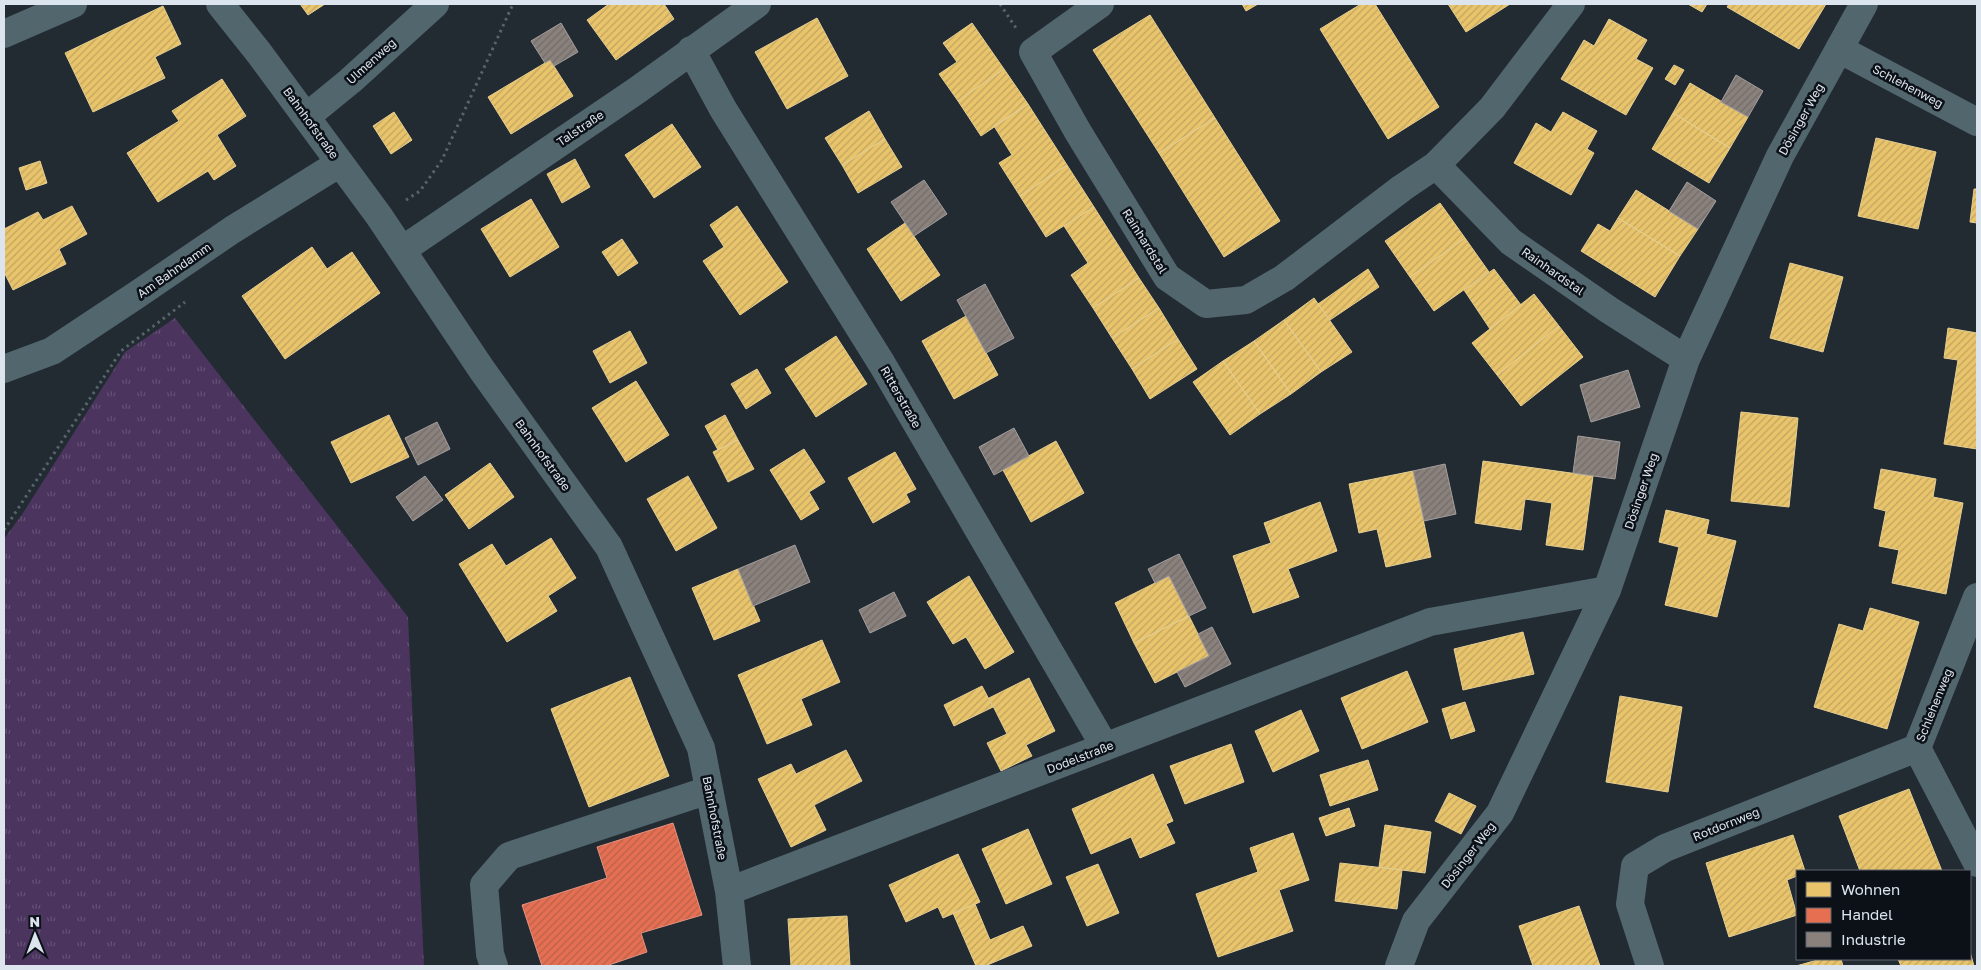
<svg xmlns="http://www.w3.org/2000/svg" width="1981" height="970" font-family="'Golos Text',sans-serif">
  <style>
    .grass { fill: url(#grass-tufts) }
    .homes { fill: url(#homes-hatch); stroke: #e5ce92 }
    .shops { fill: url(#shops-hatch); stroke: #e49280 }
    .industry { fill: url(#industry-hatch); stroke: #a39f9e }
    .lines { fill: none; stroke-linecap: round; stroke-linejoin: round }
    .path { stroke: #56646b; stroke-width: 3; stroke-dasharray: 2.5 4; stroke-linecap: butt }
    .minor { stroke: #52666e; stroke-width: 28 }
    .labels { text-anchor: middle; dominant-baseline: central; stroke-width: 5; stroke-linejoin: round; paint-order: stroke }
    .street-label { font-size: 12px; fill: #dce4ee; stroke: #0c1118 }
  </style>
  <defs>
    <pattern id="grass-tufts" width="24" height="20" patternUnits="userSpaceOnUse" patternTransform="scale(1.25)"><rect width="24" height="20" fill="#4b345e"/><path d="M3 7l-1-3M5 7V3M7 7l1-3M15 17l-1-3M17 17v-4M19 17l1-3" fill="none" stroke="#645175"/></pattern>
    <pattern id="homes-hatch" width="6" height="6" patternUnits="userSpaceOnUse" patternTransform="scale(1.25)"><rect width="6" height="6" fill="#e9c46a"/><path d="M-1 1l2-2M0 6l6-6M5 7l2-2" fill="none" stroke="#bfa461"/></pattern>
    <pattern id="shops-hatch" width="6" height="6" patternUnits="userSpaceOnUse" patternTransform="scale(1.25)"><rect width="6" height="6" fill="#e76f51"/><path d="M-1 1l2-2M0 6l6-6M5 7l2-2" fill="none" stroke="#b6624e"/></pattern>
    <pattern id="industry-hatch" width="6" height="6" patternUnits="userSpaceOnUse" patternTransform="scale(1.25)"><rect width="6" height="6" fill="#8a817c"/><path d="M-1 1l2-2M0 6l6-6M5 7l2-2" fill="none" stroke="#716c69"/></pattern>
  </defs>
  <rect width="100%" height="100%" fill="#222a32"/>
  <!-- grass -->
  <path class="grass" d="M175,318L408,617L424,966H4V539L23,513L125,352Z"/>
  <!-- homes -->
  <path class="homes" d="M300,4H325L308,15Z
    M609,4H664L674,19L616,60L587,20Z
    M1242,4H1258L1246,11Z
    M1361,4H1375L1439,107L1388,139L1320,29Z
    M1448,4H1510L1466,32Z
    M1688,4H1707L1702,12Z
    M1729,4H1826L1799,49L1727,7Z
    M163,6L181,44L155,57L165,78L93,112L65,53Z
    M1150,15L1215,118L1159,153L1093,50Z
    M817,18L848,76L787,109L755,52Z
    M1609,19L1647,40L1636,59L1653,68L1626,115L1561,79L1584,40L1594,46Z
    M972,23L1004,69L958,101L939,74L957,62L943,43Z
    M550,60L573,96L511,134L488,97Z
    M1674,65L1684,70L1675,85L1665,79Z
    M1004,69L1028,104L981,136L958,101Z
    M222,79L246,116L217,135L236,166L214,180L208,171L158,202L127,153L179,121L172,111Z
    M1690,83L1748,117L1730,148L1673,113Z
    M1028,104L1067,165L1020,196L999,163L1012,155L994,126Z
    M869,111L885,139L842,165L825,138Z
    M394,112L412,140L391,154L373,126Z
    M1563,112L1597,131L1587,149L1594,153L1571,195L1514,163L1536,123L1551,132Z
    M1673,113L1730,148L1709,183L1652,149Z
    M1215,118L1280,221L1224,257L1159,153Z
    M672,124L701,167L654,198L625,155Z
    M1876,138L1936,152L1918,229L1858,216Z
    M885,139L902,167L858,193L842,165Z
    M575,159L590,187L562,203L547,174Z
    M40,161L47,183L26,190L19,168Z
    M1067,165L1094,207L1046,237L1020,196Z
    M1974,189H1977V223L1970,222Z
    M1636,190L1698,229L1680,256L1618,218Z
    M531,199L559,247L510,277L481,229Z
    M1440,203L1465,238L1410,277L1385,241Z
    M72,206L87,234L59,249L66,264L13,290L4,272V229L38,212L43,220Z
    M737,206L788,282L740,315L703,261L724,247L710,225Z
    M1094,207L1139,278L1093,308L1071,275L1088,263L1064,226Z
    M1618,218L1680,256L1655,297L1581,251L1598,224L1610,231Z
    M905,223L940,275L901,301L867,249Z
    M1465,238L1489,272L1434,311L1410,277Z
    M622,239L638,263L618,276L602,252Z
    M312,247L327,269L352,252L380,293L285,359L242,296Z
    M1790,263L1843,277L1823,352L1770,338Z
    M1368,269L1379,287L1330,320L1318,304Z
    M1494,269L1521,305L1490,329L1464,290Z
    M1139,278L1159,308L1112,338L1093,308Z
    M1534,294L1559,326L1497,375L1472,343Z
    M1314,298L1352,352L1321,372L1284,320Z
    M1159,308L1178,339L1132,369L1112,338Z
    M966,316L998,375L954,399L922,341Z
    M1284,320L1321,372L1291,394L1254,341Z
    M1559,326L1583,357L1521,406L1497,375Z
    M1948,328L1977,333V449L1944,444L1958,360L1944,358Z
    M630,331L647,363L610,383L593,351Z
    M836,336L867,384L816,417L785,369Z
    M1178,339L1197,369L1150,399L1132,369Z
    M1254,341L1291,394L1260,414L1223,361Z
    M1223,361L1260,414L1230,435L1193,382Z
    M757,369L771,393L746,409L731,384Z
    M636,381L669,435L626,462L592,408Z
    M1741,412L1798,418L1789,507L1731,501Z
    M389,415L409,457L351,483L331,442Z
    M725,415L738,440L718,450L705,426Z
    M738,440L754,469L728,482L713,452Z
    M1056,441L1084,493L1031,522L1003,470Z
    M804,449L825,482L809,492L819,509L801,520L770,470Z
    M895,452L916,489L906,494L910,502L873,523L848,478Z
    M1483,461L1593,476L1583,550L1546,545L1552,503L1525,499L1521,530L1475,523Z
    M490,463L514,497L469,529L445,495Z
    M1881,469L1936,479L1933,497L1963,503L1946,594L1892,583L1899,550L1879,546L1886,511L1874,508Z
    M1413,471L1431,557L1386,567L1377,529L1359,533L1349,484Z
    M688,476L717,528L676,551L647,499Z
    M1320,502L1337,551L1288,569L1299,597L1253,613L1233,556L1271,543L1264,523Z
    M1666,510L1709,520L1706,534L1736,541L1717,617L1665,605L1679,547L1659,542Z
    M551,538L576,578L548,596L557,611L507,642L459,564L492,544L506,566Z
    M738,569L760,621L714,640L692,588Z
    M969,576L1014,652L985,669L966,637L953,644L927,602Z
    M1169,576L1189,616L1134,643L1115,603Z
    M1870,608L1919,622L1887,729L1814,707L1839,624L1863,631Z
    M1189,616L1209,656L1155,683L1134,643Z
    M1523,632L1534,674L1463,690L1454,649Z
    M822,640L840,682L801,699L812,725L767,744L738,675Z
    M1407,671L1428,722L1362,749L1341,698Z
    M630,677L669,776L589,807L551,709Z
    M1029,678L1055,731L1026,745L1032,756L1001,771L987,743L1007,734L989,698Z
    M982,686L993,707L954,726L944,705Z
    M1620,696L1682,707L1668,792L1606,782Z
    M1465,702L1475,731L1451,739L1442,709Z
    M1301,710L1319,751L1273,772L1255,731Z
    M1231,744L1244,782L1185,804L1170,766Z
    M846,750L862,781L814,805L826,830L791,847L758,779L791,764L796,774Z
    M1368,760L1378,790L1330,806L1320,775Z
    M1153,774L1173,821L1166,824L1175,843L1140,858L1131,837L1091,854L1072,809Z
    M1909,789L1942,871H1860L1839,816Z
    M1449,793L1476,806L1461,834L1435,821Z
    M1349,808L1355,826L1326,836L1319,818Z
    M1385,825L1431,832L1425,873L1379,867Z
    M1028,829L1052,884L1006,904L982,849Z
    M1293,833L1309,880L1279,890L1293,931L1218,957L1196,894L1258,872L1250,848Z
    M1793,835L1805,871H1797V876L1787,880L1797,915L1729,937L1706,863Z
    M958,854L980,902L943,918L938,907L906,922L889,885Z
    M1340,863L1402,870L1397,909L1335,901Z
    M1098,864L1119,913L1087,926L1066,877Z
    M975,904L990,940L1023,926L1032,946L985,966H976L953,913Z
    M1579,906L1600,966H1533L1519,926Z
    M847,916L850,966H791L788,919Z
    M1970,952L1974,966H1901L1898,959H1970Z
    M1821,959H1841L1843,966H1796Z"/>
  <!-- shops -->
  <path class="shops" d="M673,823L702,915L641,933L647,952L609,965L610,966H542L522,905L607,878L597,847Z"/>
  <!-- industry -->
  <path class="industry" d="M561,23L578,52L554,66L550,60L545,63L531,41Z
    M1736,75L1763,91L1748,117L1721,102Z
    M924,180L947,214L914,236L891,202Z
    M1687,182L1716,201L1698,229L1669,211Z
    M985,284L1014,338L986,353L957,300Z
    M1628,370L1640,407L1591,422L1580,385Z
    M437,422L450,449L418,465L405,438Z
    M1014,428L1029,456L994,475L979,447Z
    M1578,436L1620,442L1615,479L1573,473Z
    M1445,464L1456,514L1424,521L1413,471Z
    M425,476L443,500L413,521L396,497Z
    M795,545L810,582L753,606L738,569Z
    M1179,554L1206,608L1189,616L1169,576L1155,583L1148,569Z
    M894,592L906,616L870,633L859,610Z
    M1212,627L1231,664L1185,687L1177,672L1209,656L1198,634Z"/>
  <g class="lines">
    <!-- path -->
    <path class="path" d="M1000,4L1016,28
      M406,200L420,191L442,160L513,4
      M4,530L121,351L185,302"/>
    <!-- minor -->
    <path class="minor" d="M220,4L259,53L379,216L482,370L609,547L701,748L729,891L737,966
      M1100,4L1033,52L1078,132L1167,277L1206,304L1246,300L1284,278L1402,188L1436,165L1492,108L1571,4
      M4,34L73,4
      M1839,49L1977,122
      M691,50L723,109L882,364L1105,747
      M306,117L350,81L435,4
      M1436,165L1511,242L1609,310L1686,359
      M402,250L636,91L757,4
      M4,369L52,351L135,296L232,230L340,163
      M1977,597L1917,748L1977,863
      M729,891L1430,622L1607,590
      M494,966L490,954L484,885L509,856L709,790
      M1399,966L1416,921L1500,813L1607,590L1686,359L1780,156L1864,4
      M1650,966L1630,904L1635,866L1665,848L1917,748"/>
  </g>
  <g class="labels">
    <!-- street labels -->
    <g class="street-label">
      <text transform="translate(371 61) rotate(-42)">Ulmenweg</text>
      <text transform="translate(1908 86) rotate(28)">Schlehenweg</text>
      <text transform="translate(1801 119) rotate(-61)">Dösinger Weg</text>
      <text transform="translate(311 123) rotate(54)">Bahnhofstraße</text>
      <text transform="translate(580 128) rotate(-34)">Talstraße</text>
      <text transform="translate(1145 241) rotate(58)">Rainhardstal</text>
      <text transform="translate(174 270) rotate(-35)">Am Bahndamm</text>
      <text transform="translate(1553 271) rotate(35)">Rainhardstal</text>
      <text transform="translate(901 397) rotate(60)">Ritterstraße</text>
      <text transform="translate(543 455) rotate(54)">Bahnhofstraße</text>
      <text transform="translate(1641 491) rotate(-71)">Dösinger Weg</text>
      <text transform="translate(1934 705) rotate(-68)">Schlehenweg</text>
      <text transform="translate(1080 757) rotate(-21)">Dodelstraße</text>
      <text transform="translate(715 818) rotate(79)">Bahnhofstraße</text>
      <text transform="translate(1726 824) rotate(-22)">Rotdornweg</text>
      <text transform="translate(1468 855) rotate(-52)">Dösinger Weg</text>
    </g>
  </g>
  <!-- border -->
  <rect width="1981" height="970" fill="none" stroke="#dce4ee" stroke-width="10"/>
  <!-- legend -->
  <rect x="1796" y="870" width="175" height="90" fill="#0c1118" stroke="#5f656e"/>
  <rect x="1806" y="882" width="25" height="15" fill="#e9c46a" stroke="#5f656e"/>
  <text x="1841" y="895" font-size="15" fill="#dce4ee">Wohnen</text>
  <rect x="1806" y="908" width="25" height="15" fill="#e76f51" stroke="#5f656e"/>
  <text x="1841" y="920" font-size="15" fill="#dce4ee">Handel</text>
  <rect x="1806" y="932" width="25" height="15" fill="#8a817c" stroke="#5f656e"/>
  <text x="1841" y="945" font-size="15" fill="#dce4ee">Industrie</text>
  <!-- north arrow -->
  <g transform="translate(35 935) rotate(359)" stroke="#0c1118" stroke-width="4" paint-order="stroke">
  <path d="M0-4L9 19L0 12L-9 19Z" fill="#dce4ee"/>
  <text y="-8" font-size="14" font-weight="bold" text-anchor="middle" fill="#dce4ee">N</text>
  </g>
</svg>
